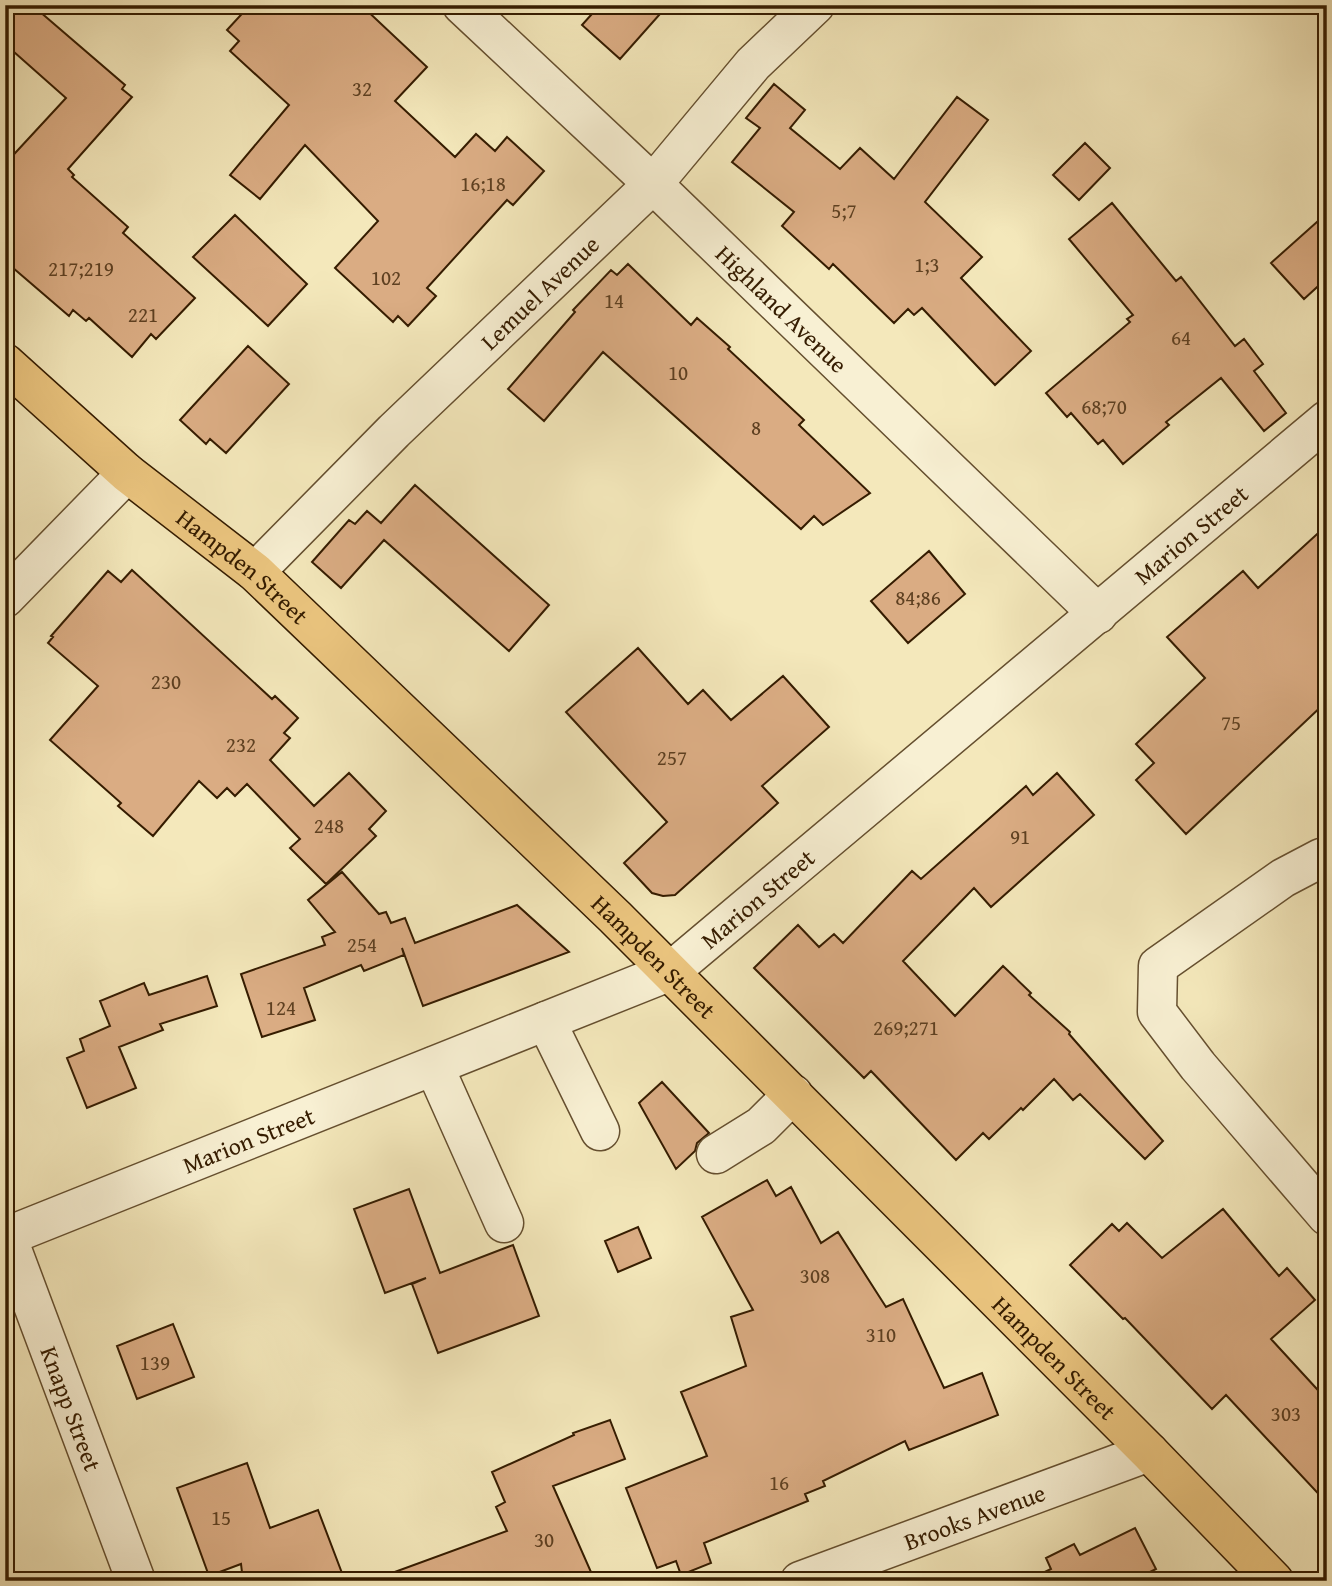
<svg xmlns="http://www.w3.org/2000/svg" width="1332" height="1586" font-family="'Gentium Book Plus',serif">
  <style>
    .building { fill: #daac83; stroke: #351c00; stroke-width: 2 }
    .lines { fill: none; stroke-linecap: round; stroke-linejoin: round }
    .minor-casing { stroke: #654f2f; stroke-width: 41 }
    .major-casing { stroke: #351c00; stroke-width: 41 }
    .minor { stroke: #f8f0d3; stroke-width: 38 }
    .major { stroke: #eac47e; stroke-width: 38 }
    .labels { text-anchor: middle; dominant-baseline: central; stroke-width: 5; stroke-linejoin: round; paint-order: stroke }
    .number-label { font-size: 21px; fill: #5e4021 }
    .street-label { font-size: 24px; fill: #351c00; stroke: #f8f0d3 }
  </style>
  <rect width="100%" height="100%" fill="#f4e8bb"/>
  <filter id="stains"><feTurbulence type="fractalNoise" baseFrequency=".00286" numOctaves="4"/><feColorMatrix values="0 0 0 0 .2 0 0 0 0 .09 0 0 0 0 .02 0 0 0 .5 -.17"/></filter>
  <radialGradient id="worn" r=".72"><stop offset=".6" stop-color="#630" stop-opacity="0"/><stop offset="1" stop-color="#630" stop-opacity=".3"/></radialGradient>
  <!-- building -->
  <path class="building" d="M5,5H32L125,85L122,89L132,97L68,169L74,175L72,177L128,227L123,233L195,298L156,339L151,334L132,357L89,318L86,321L73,310L69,316L5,261V164L66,98L5,44Z
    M250,5H361L427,67L395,101L455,157L476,134L495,151L507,137L544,171L513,205L507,200L427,288L436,296L408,326L398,316L393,322L335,268L378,221L305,145L260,199L230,175L289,105L230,51L239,41L227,30Z
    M600,5H668L620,59L582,25Z
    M774,84L805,110L790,128L840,169L860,148L894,179L957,97L988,120L925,202L982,257L961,278L1031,351L995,385L922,308L914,315L908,309L894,323L833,264L829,269L782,226L794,212L732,162L760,128L746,118Z
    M1085,143L1110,168L1079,200L1053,175Z
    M1112,203L1176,281L1181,277L1235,346L1244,339L1263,364L1254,371L1286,413L1264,431L1221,378L1166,422L1169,425L1123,464L1103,440L1098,444L1071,413L1067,417L1046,393L1130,322L1127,319L1133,315L1069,239Z
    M1327,213V278L1304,299L1271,263Z
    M235,215L307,284L268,326L193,257Z
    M628,264L691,325L697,318L730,347L728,349L804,420L799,425L870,493L823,525L814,516L801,529L603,352L544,421L508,389L575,312L573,310L611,270L617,275Z
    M248,346L289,384L226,453L210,439L206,444L180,420Z
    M415,485L549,605L509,651L384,540L341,588L312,562L349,520L355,524L367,511L381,523Z
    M1327,525V701L1186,834L1136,780L1154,763L1136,744L1205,678L1167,637L1243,571L1258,588Z
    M929,551L965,594L908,643L871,601Z
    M132,570L272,699L275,696L298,718L284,733L290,738L270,760L314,806L349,773L386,811L369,829L376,836L326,884L290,848L300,839L247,784L235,796L227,788L217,798L199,781L153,836L118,806L121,803L50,740L98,686L48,643L53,637L51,636L108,571L121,582Z
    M638,648L688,704L703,690L731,720L783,676L829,727L762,786L778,803L675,895L663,896L652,893L624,863L667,822L566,712Z
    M1057,773L1094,815L991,907L974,888L903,961L955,1016L1003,966L1031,993L1029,995L1070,1032L1069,1034L1163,1141L1145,1159L1080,1094L1073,1100L1054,1079L1023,1110L1021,1108L989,1139L983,1133L956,1160L871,1071L864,1078L754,968L798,925L819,947L834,934L843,943L912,871L921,879L1026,786L1033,795Z
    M342,872L379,914L386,912L391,923L405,918L415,943L517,905L569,952L423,1006L402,948L404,955L364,971L361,965L304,988L315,1020L262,1037L241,974L325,945L322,937L335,932L308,900Z
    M207,976L217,1006L160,1024L163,1030L119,1047L136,1088L87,1108L67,1058L84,1051L80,1039L110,1026L100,1001L144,983L149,995Z
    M662,1082L709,1133L697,1143L695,1151L676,1169L639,1103Z
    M767,1180L776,1196L791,1187L821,1243L838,1232L886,1307L903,1299L944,1388L982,1373L998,1415L909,1450L905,1441L823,1481L825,1486L805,1494L808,1501L704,1543L711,1563L681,1575L676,1561L657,1568L626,1488L707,1456L681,1392L746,1366L731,1317L753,1310L702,1217Z
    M409,1189L440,1273L513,1245L539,1316L438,1353L412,1284L426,1278L385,1293L354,1209Z
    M1223,1209L1279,1276L1287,1268L1315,1300L1271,1339L1327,1400V1503L1226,1395L1212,1409L1125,1318L1123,1319L1070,1265L1112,1224L1119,1231L1127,1223L1162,1258Z
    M638,1227L651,1258L618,1272L605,1241Z
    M173,1324L194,1377L137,1399L117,1346Z
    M610,1420L625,1459L553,1486L591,1572L573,1581H381V1577L507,1531L496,1507L505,1502L492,1472L574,1435L573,1433Z
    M247,1463L270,1528L318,1510L345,1581H243L241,1564L209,1576L177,1488Z
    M1135,1528L1156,1569L1132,1581H1026L1051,1569L1046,1558L1074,1544L1080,1555Z"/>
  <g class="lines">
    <defs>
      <g id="minor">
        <path id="s1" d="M462,5L653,184L1098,614"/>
        <path id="s2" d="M255,572L394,431L653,184L753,64L815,5"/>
        <path d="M5,598L127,473"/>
        <path d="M1327,860L1321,858L1283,878L1158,966L1157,1012L1198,1066L1327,1216"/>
        <path d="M546,1021L600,1131"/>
        <path d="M434,1066L504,1223"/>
        <path d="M716,1154L761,1126L793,1094"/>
        <path id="s3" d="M7,1236L136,1581"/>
        <path id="s4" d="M5,1237L671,971L1327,420"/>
        <path id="s5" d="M800,1581L1149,1452"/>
      </g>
      <g id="major">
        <path id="s6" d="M5,363L127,473L255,572L615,917L1149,1452L1274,1581"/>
      </g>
    </defs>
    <!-- minor casing -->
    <use href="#minor" class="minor-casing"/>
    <!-- major casing -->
    <use href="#major" class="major-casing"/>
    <!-- minor -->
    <use href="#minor" class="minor"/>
    <!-- major -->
    <use href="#major" class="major"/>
  </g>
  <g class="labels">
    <!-- number labels -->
    <g class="number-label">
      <text x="362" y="88">32</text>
      <text x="483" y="183">16;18</text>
      <text x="844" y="210">5;7</text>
      <text x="927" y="264">1;3</text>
      <text x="81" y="268">217;219</text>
      <text x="386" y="277">102</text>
      <text x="614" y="300">14</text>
      <text x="143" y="314">221</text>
      <text x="1181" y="337">64</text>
      <text x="678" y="372">10</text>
      <text x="1104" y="406">68;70</text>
      <text x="756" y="427">8</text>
      <text x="918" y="597">84;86</text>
      <text x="166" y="681">230</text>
      <text x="1231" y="722">75</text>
      <text x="241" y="744">232</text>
      <text x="672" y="757">257</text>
      <text x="329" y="825">248</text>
      <text x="1020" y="836">91</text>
      <text x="362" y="944">254</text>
      <text x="281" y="1007">124</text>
      <text x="906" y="1027">269;271</text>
      <text x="815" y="1275">308</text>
      <text x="881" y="1334">310</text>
      <text x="155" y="1362">139</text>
      <text x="1286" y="1413">303</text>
      <text x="779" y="1482">16</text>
      <text x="221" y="1517">15</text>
      <text x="544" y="1539">30</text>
    </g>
    <!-- street labels -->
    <g class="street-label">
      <text stroke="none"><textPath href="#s2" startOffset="399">Lemuel Avenue</textPath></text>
      <text stroke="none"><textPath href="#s1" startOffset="441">Highland Avenue</textPath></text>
      <text stroke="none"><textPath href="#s4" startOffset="1396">Marion Street</textPath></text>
      <text stroke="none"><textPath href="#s6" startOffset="313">Hampden Street</textPath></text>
      <text stroke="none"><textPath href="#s4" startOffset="830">Marion Street</textPath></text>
      <text stroke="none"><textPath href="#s6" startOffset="880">Hampden Street</textPath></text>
      <text stroke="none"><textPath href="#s4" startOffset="262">Marion Street</textPath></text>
      <text stroke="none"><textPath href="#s6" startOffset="1447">Hampden Street</textPath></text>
      <text stroke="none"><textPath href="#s3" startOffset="184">Knapp Street</textPath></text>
      <text stroke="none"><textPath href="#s5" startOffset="186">Brooks Avenue</textPath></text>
    </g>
  </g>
  <!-- margin -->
  <rect width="1332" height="1586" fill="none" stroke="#f4e8bb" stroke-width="28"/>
  <rect x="7" y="7" width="1318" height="1572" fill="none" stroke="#351c00" stroke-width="3.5"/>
  <rect x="14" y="14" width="1304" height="1558" fill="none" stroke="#351c00" stroke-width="2"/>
  <rect width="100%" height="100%" filter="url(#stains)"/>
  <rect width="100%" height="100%" fill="url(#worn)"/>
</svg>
